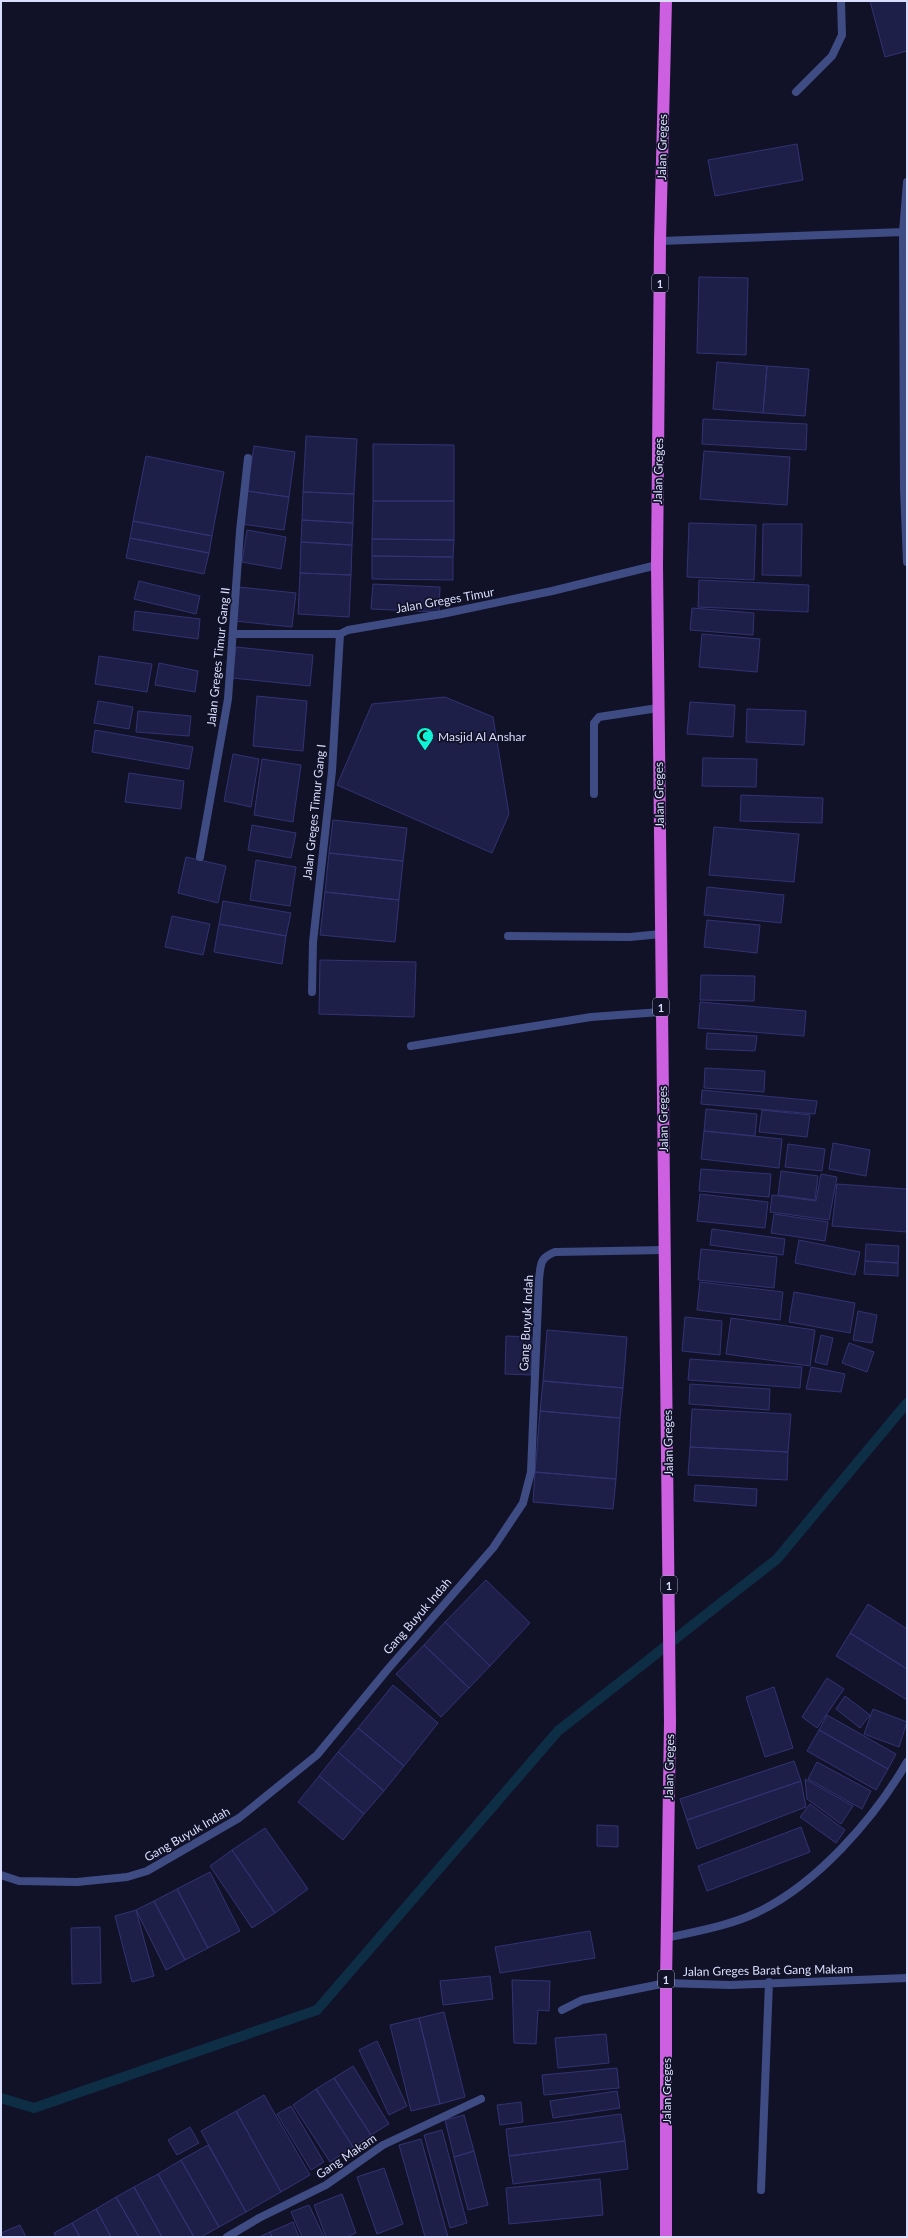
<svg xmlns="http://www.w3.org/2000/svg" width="908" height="2238" font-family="Lato,sans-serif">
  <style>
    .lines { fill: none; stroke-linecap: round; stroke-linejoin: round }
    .stream { stroke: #0d2e45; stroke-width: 10 }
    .building { fill: #1e1f48; stroke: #313373 }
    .service { stroke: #3f4c84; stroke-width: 8 }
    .minor { stroke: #3f4c84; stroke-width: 8 }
    .trunk { stroke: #cc60e1; stroke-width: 12 }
    .labels { text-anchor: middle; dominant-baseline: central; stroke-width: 3.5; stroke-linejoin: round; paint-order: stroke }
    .shield { fill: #111228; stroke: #9ea1bd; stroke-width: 1 }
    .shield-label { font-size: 11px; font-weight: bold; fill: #dadefd }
    .street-label { font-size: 12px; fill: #dadefd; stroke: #111228 }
    .poi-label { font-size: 12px; fill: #dadefd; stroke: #111228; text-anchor: start }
  </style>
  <rect width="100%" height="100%" fill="#111228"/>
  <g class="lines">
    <!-- stream -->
    <path class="stream" d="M1,2098L34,2108L317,2010L558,1731L777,1559L907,1403"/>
  </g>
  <!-- building -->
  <path class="building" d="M870,1H907V51L885,57Z
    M797,144L803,180L715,196L708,160Z
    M699,277L748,278L746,355L697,353Z
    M717,362L767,366L763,413L713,409Z
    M767,366L809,369L805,416L763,413Z
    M703,419L807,424L806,450L702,444Z
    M306,436L357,439L354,494L303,492Z
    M373,444L454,445V501H373Z
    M254,446L295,452L289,497L247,491Z
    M704,451L790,457L787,505L700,499Z
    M146,456L224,472L212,536L133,521Z
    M247,491L289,497L284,530L242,524Z
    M303,492L354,494L353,523L302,520Z
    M373,501H454V540L372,539Z
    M302,520L353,523L352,545L301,542Z
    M133,521L212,536L209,553L130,538Z
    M689,523L756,525L754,580L687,577Z
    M763,524H802L801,576L762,575Z
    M247,530L286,537L281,569L242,562Z
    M130,538L209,553L204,574L126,558Z
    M372,539L454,540L453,557L372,556Z
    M301,542L352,545L351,575L300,573Z
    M372,556L453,557V580L372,579Z
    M300,573L351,575L349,617L298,614Z
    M699,580L809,585L808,612L698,607Z
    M139,581L200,596L196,614L134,599Z
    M373,584L440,587L439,612L371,609Z
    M239,587L296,593L292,627L235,621Z
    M692,608L754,613L753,635L690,630Z
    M135,611L200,619L198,639L133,630Z
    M702,634L760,639L757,672L699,667Z
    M236,647L313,655L310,686L232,678Z
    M99,656L152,664L147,692L95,684Z
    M159,663L198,671L195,692L155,685Z
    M257,696L307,701L303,751L253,746Z
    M445,697L493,717L509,814L492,853L337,785L372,704Z
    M98,701L133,707L129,729L94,723Z
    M690,702L735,705L733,737L687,734Z
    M747,709L806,711L804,745L746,742Z
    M138,711L191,716L189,736L136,732Z
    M95,730L193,747L189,769L92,752Z
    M233,754L259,759L251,807L224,801Z
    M703,758L757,759L756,787L702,786Z
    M262,759L301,765L293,822L254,815Z
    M129,773L184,781L181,809L125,802Z
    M741,795L823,798L822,823L740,821Z
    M333,820L407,828L403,861L329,853Z
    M252,825L296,833L291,858L248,850Z
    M714,827L799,834L794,882L709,875Z
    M329,853L403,861L399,900L325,892Z
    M186,857L226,866L218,903L178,893Z
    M256,860L296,867L290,906L250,900Z
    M707,887L784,895L781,923L704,915Z
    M325,892L399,900L395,942L320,935Z
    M223,901L291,913L286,936L219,924Z
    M172,916L210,924L203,955L165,947Z
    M707,920L760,925L757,953L704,947Z
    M219,924L286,936L282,964L214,952Z
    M320,960L416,962L414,1017L319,1014Z
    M701,975L755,976L754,1001L700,1000Z
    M700,1002L806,1011L804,1036L698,1028Z
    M707,1033L757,1036L755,1051L706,1049Z
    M705,1068L765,1071L764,1092L704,1088Z
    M702,1090L817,1101L815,1114L701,1104Z
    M706,1109L757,1114L755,1136L704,1131Z
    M762,1110L810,1115L807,1137L759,1132Z
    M704,1131L782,1139L779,1168L701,1159Z
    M833,1143L870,1150L866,1176L829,1169Z
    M788,1144L825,1149L822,1171L785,1167Z
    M701,1169L771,1174L769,1197L699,1191Z
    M781,1171L818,1176L815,1200L778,1195Z
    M821,1174L837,1177L829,1220L770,1212L772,1195L816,1201Z
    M837,1184L907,1189V1232L832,1226Z
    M700,1194L768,1202L765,1228L697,1221Z
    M774,1214L828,1222L825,1241L771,1233Z
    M712,1229L785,1239L783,1255L710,1245Z
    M799,1240L860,1252L855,1275L795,1263Z
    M866,1244L899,1246L898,1263L865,1261Z
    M701,1249L777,1257L774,1288L698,1280Z
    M865,1261L898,1263V1276L864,1274Z
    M700,1282L783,1292L780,1320L697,1310Z
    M794,1292L855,1303L850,1333L789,1322Z
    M858,1311L877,1315L872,1343L853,1340Z
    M685,1317L722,1321L720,1355L682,1351Z
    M731,1318L815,1330L810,1366L726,1354Z
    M547,1330L627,1337L623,1388L543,1381Z
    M821,1335L833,1338L827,1365L815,1362Z
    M506,1336L532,1337L531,1375L505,1374Z
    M849,1343L874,1352L867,1372L842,1363Z
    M690,1359L802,1367L800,1388L688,1380Z
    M811,1367L845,1374L841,1392L806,1389Z
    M543,1381L623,1388L620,1418L540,1411Z
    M690,1384L770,1389L769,1410L689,1404Z
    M692,1409L791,1414L788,1452L690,1447Z
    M540,1411L620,1418L616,1479L535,1472Z
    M690,1447L788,1452L787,1480L688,1475Z
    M535,1472L616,1479L613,1509L533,1502Z
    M695,1485L757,1489L756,1506L694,1501Z
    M486,1580L530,1623L490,1666L445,1622Z
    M868,1604L907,1629V1669L850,1633Z
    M445,1622L490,1666L469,1688L424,1645Z
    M850,1633L907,1669V1700L836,1656Z
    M424,1645L469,1688L441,1717L396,1674Z
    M827,1678L844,1689L817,1728L802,1717Z
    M393,1685L438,1723L404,1766L358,1728Z
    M774,1687L793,1748L765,1757L746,1697Z
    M845,1696L870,1715L860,1728L836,1709Z
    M873,1709L907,1722L899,1747L864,1734Z
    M827,1715L896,1754L888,1769L819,1730Z
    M358,1728L404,1766L384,1791L338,1752Z
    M819,1730L888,1769L876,1790L807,1751Z
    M338,1752L384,1791L364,1814L319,1776Z
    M794,1761L801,1781L687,1820L680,1799Z
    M817,1762L871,1791L862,1809L808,1779Z
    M319,1776L364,1814L343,1840L298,1802Z
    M805,1779L853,1806L841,1824L807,1799Z
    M801,1781L806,1807L697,1849L687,1820Z
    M810,1804L845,1830L836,1843L800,1817Z
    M597,1825L618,1826V1847L597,1846Z
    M801,1827L810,1852L707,1891L698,1866Z
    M265,1828L308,1889L275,1913L232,1850Z
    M232,1850L275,1913L252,1928L210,1866Z
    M210,1872L240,1931L208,1948L177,1889Z
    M177,1889L208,1948L185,1960L154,1901Z
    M154,1901L185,1960L166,1970L136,1910Z
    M136,1910L154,1976L132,1982L115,1916Z
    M100,1927L101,1983L72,1984L71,1928Z
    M590,1931L595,1958L500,1973L495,1947Z
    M490,1976L493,1999L443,2005L440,1981Z
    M512,1980L550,1981L549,2011L538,2010L536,2044L514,2043Z
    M444,2012L465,2097L440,2104L419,2018Z
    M419,2018L440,2104L411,2111L390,2025Z
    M606,2034L609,2063L558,2068L555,2038Z
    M377,2041L407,2106L389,2115L359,2050Z
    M353,2066L389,2124L371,2135L334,2078Z
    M617,2068L619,2088L544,2095L542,2075Z
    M334,2078L371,2135L353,2147L316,2089Z
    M316,2089L353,2147L330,2162L293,2105Z
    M617,2091L620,2108L553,2118L550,2101Z
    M264,2095L310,2175L281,2192L236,2111Z
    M521,2102L523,2122L500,2125L497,2105Z
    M291,2106L324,2162L311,2170L277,2114Z
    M236,2111L281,2192L246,2212L201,2131Z
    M621,2114L625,2141L509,2156L506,2129Z
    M464,2115L474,2151L454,2157L445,2120Z
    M190,2127L199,2143L177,2155L168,2140Z
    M442,2130L467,2223L450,2228L424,2135Z
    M421,2139L448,2237H425L399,2145Z
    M625,2141L628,2169L513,2184L509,2156Z
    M208,2145L246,2212L219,2227L181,2160Z
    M474,2151L488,2205L468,2210L454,2157Z
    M181,2160L219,2227L201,2237H194L158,2174Z
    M384,2168L403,2224L377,2234L357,2177Z
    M158,2174L194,2237H162L134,2187Z
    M600,2179L603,2215L509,2224L506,2188Z
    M134,2187L162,2237H139L116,2197Z
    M342,2194L356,2233L346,2237H326L314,2205Z
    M116,2197L139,2237H111L96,2209Z
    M309,2205L324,2237H302L291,2212Z
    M96,2209L111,2237H80L72,2223Z
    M293,2222L299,2237H272L270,2232Z
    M72,2223L80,2237H56L54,2233Z
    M20,2225L26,2237H2L1,2233Z
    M270,2232L272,2237H259Z"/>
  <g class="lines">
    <!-- service -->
    <path class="service" d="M796,92L832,56L842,35L841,1
      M903,232L907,182
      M660,241L903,232L904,489L907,562
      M594,794V723L599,717L658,708
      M508,936L630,937L661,934
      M411,1046L591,1017L661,1012
      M666,1983L730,1985L907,1978
      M761,2190L769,1982"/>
    <!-- minor -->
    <path class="minor" d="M234,634H340L348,630L442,614L552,591L657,565
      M200,857L228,699L240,531L248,458
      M312,992L313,942L332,771L340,634
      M1,1875L19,1881L77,1882L127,1877L147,1871L239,1818L317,1755L388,1669L493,1548L523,1503L531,1472L539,1279C541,1265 539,1258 555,1252L665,1250
      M667,1938C697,1931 728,1926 756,1913C816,1885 874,1819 907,1762
      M562,2010L582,2000L666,1983
      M227,2237L259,2218L326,2185L383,2145L481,2099"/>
    <!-- trunk -->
    <path class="trunk" d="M666,1L660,241L657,565L670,1722L666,1983V2237"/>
  </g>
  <!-- icons -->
  <defs>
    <symbol id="mosque-pin" viewBox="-11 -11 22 30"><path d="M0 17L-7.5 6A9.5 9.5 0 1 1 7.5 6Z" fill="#0ff4d6" stroke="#111228"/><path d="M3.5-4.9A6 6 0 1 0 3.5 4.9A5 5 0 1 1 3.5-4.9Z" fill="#111"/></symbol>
  </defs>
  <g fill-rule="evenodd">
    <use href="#mosque-pin" x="415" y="726" width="20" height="27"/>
  </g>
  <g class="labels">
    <!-- shield labels -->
    <g class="shield">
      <rect x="652" y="274" width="16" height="18" rx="3"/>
      <rect x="653" y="998" width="16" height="18" rx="3"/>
      <rect x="661" y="1576" width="16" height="18" rx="3"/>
      <rect x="658" y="1970" width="16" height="18" rx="3"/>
    </g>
    <g class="shield-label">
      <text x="660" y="283">1</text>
      <text x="661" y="1007">1</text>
      <text x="669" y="1585">1</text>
      <text x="666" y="1979">1</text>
    </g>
    <!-- street labels -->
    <g class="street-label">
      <text transform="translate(662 147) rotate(-89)">Jalan Greges</text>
      <text transform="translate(658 471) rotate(-89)">Jalan Greges</text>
      <text transform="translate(445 600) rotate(-10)">Jalan Greges Timur</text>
      <text transform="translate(218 657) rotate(-84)">Jalan Greges Timur Gang II</text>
      <text transform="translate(659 795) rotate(-91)">Jalan Greges</text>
      <text transform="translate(314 812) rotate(-84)">Jalan Greges Timur Gang I</text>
      <text transform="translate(663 1119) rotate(-91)">Jalan Greges</text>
      <text transform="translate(526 1323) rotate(-87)">Gang Buyuk Indah</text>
      <text transform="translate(668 1443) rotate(-91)">Jalan Greges</text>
      <text transform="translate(417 1616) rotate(-49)">Gang Buyuk Indah</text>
      <text transform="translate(669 1767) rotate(-89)">Jalan Greges</text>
      <text transform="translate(187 1834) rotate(-30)">Gang Buyuk Indah</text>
      <text transform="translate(768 1970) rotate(-1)">Jalan Greges Barat Gang Makam</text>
      <text transform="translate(666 2091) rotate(-90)">Jalan Greges</text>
      <text transform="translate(346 2156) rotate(-34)">Gang Makam</text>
    </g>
    <!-- poi labels -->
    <g class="poi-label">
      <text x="438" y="736">Masjid Al Anshar</text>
    </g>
  </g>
  <!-- border -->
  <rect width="908" height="2238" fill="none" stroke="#dadefd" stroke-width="4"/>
</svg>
